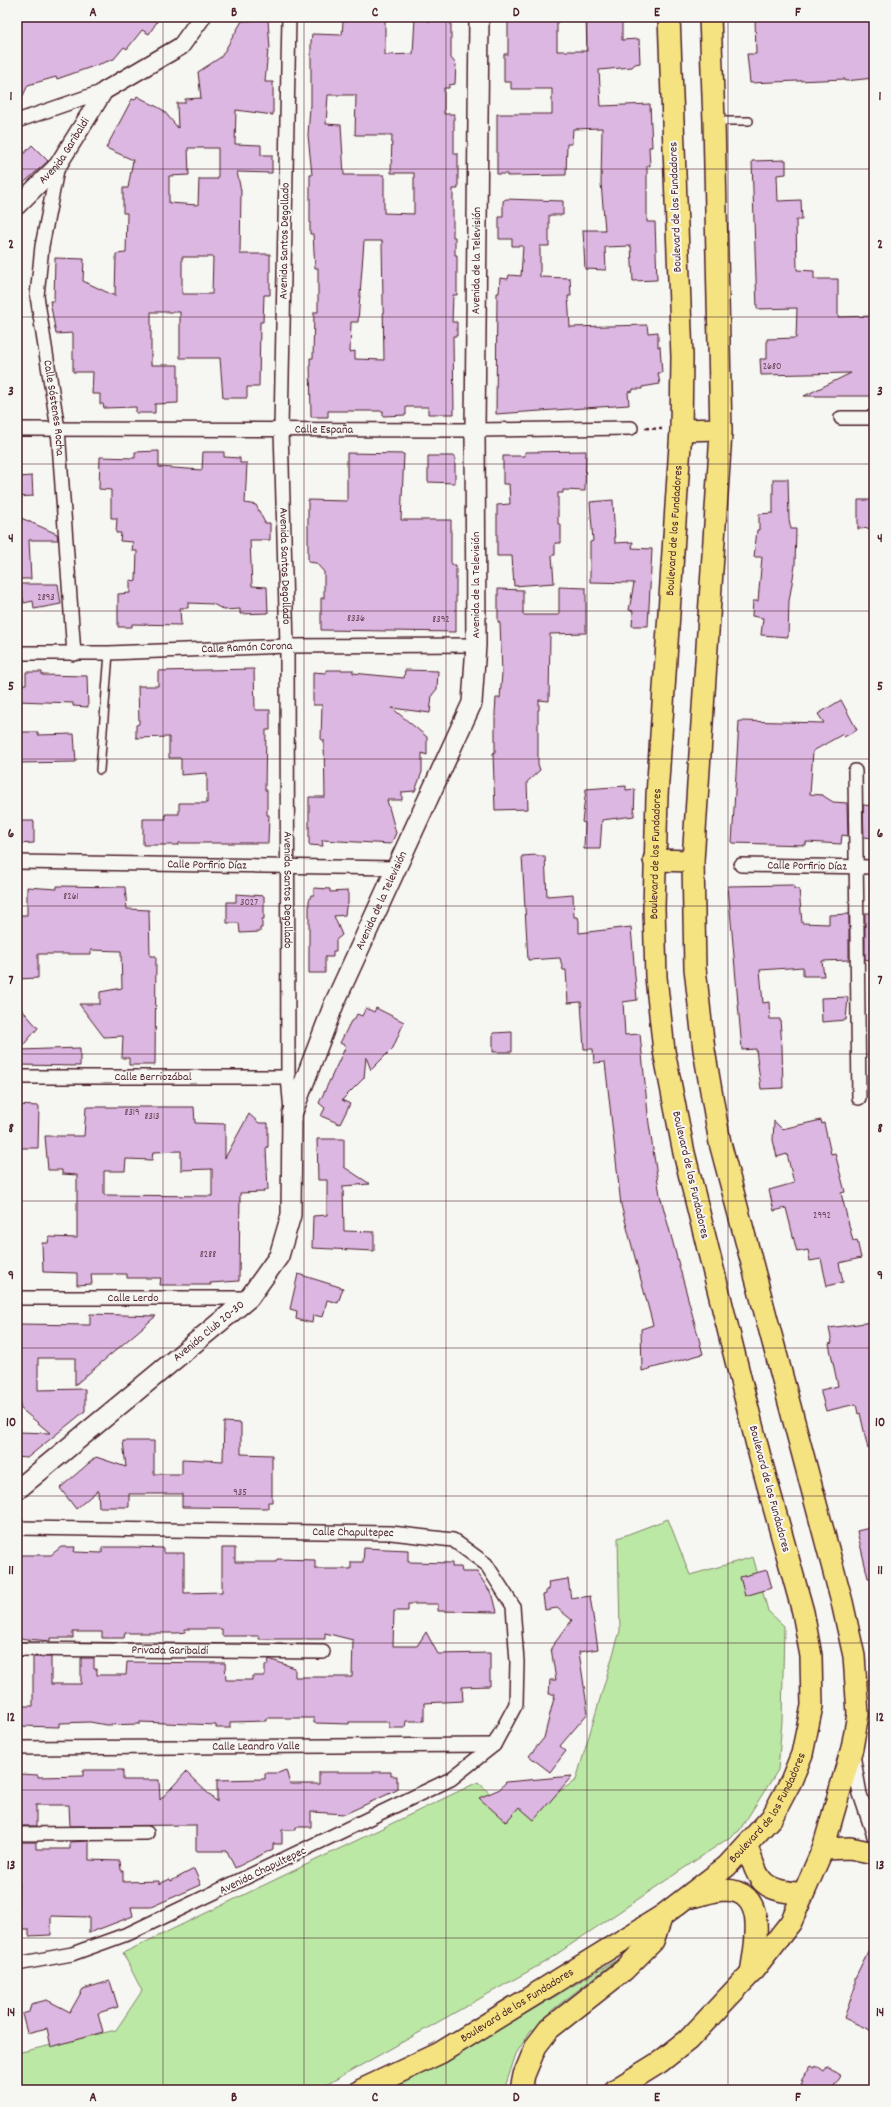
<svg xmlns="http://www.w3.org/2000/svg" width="891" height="2107" font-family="Dekko,sans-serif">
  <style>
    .green { fill: #bbe8a5; stroke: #828468 }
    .building { fill: #dbb7e1; stroke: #4a1f2b; fill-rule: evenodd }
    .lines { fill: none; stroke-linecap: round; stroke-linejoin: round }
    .service-casing { stroke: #4a1f2b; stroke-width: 10 }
    .minor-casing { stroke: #4a1f2b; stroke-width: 16 }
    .tertiary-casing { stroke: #4a1f2b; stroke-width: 20 }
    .secondary-casing { stroke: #4a1f2b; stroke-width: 22 }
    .primary-casing { stroke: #4a1f2b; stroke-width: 24 }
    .path { stroke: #4a1f2b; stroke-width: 2.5; stroke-dasharray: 4 3; stroke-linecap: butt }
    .service { stroke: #f6f6f2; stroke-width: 7 }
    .minor { stroke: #f6f6f2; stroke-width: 13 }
    .tertiary { stroke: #f6f6f2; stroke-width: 17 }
    .secondary { stroke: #f6f6f2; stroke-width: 19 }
    .primary { stroke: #f5e382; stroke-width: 21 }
    .grid { fill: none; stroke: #4a1f2b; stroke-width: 1; stroke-opacity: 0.55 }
    .labels { text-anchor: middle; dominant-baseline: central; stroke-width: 4; stroke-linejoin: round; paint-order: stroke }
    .number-label { font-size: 10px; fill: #6e4558 }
    .street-label { font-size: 12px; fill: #4a1f2b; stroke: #f6f6f2 }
    .neatline { fill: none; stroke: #4a1f2b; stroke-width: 1.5 }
    .grid-label { font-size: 13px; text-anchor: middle; font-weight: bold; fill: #4a1f2b }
  </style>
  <rect width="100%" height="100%" fill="#f6f6f2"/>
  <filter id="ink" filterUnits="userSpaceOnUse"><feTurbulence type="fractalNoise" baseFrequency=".025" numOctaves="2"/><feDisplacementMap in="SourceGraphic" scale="8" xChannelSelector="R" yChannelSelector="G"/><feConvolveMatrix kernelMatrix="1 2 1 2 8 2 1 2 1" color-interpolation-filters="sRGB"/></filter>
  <g filter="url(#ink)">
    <!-- green -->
    <path class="green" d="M668,1519L690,1575L753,1557L768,1611L784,1626L782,1721L778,1770L739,1831L545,1962L317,2090H17V2053L116,2030L142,1991L123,1953L478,1782L500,1803L539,1806L576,1780L620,1631L618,1538Z
      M618,1959L551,2011L549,2029L531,2030L516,2054L504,2090H386L515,2020Z"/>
    <!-- building -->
    <path class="building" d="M17,17H160L149,34L142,30L127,49L124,47L114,59L57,79L56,77L28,85L17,109Z
      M348,17H385V55L413,54L415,17H428V21H451V58L456,64L455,84L449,85V88H444V114H454V154H458V189H453V237H455V255H457V295H453L452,322H457V336H453L454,414H428V407H406V415L383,416V411H328V417H311L310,358H313L314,312H318V268H315L313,234H310V175H312L308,135L310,107H311V42L312,34L342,35L343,21H348ZM328,95H356L355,135H392L391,173H414V214L384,213V175H344L341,125L326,124ZM364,241H382L384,360L355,359V351L350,352L351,322H358Z
      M508,17H557V51H587L586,17H622V40L639,39L640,63L635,64L632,67L599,70L601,106L650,104L652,147H649L650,166H647V222H655L657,280L633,281L631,246L605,247L606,270L585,269L583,230H605L601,183L602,128L573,129L572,144H567L566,175L507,176V174H497V114H552V89H511V82H504V54H508Z
      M755,17H871L874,39V78L845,81V79L750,83L747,54H756Z
      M268,20L270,49L268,50L265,82H273V115L236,110L235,144L261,145V155H272V173L237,172L241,191L240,254H270V295H264L263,322H260L259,387H247V398H223L220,358H180V312H151V365H178V403L155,404V413H136V407L104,408L103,404H100V394H92L93,372H73V333L56,334L50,301H54L55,258L84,259L83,281L115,296L116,254L126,253L127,213H123V188H128L133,160L106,148L132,99L135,100L137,96L163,110L178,128L177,103H185V99L201,98L198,72L221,57L242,21ZM188,148H218V179H199L198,205L169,203V176L189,175ZM182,257H213L212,294H182Z
      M32,145L48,161L17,189V161Z
      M786,160V174L777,175L778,201L801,200L802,220H796L797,270L814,271V279H838V317L874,316V396H804L851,373L761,375L760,359H767V339L796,338L797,308L757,309L752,161Z
      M506,199L563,201V215H549V246H540V277L570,278L571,296H568L570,327L647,325L648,333L658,332V347L660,346L662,373H658L660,384L642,387V389H633V391L628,392L629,405L496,414L497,293H499L500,278L508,279L509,275L521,276L523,246H512V239H499V217H503V201Z
      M159,451V467L202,470L203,452H224V457L240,458V463H247L245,503L256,505L265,523H270V540H250L252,586L267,587L268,613L240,614V609L224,610L213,604L188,603V608H180L181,625L132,624V627H118V594L130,593V580L136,581L137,551H132L133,542L120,541L121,533H116L117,518H111V490L99,489L100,457L135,458V452Z
      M586,451L585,491L563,490V493H558V524H561V543H555V555H552L554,583L514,586L512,556H497V505L510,504L509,484H503V456H525V452Z
      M347,453L404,454L401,520H451V565H456V632L321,630V598H324V572L316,563L308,562V500L347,501Z
      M428,456H455V483L428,482Z
      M32,476L33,496L17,497V477Z
      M773,479H788L789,519L791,529H796L795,566L789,601L788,637L761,635L763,618L752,616L753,601H758L762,557H754L757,530H759V514L773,513Z
      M613,500L615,543L633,542L632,548L652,549L648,626H632L633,611L629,610L634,583L590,582V542L593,541L590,502Z
      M858,500H874V524H872V528L858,529Z
      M19,517L57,534L58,540H29L31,579H17Z
      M20,584H58L61,604L34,609L33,601L24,603Z
      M559,587L586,588V633L550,634L549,701L539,700V710H538V764L540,770L527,782L528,809L495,810L493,753L495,752V713L496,698H500L502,673L500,623L498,622V589L523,590V615H559Z
      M254,669L255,710H270V730H266L265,790H267V815H269L268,843H179V845H143V819H166L165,814H179V803H207V773L181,775V758H169V737L136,738V725L139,724L138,686H158V671Z
      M326,670H353V673L404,678L405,670L438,671L437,689L432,695L430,713L392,708L427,737V755L422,753V772L415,791L402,792V800H387L396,833L391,844L322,840L323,846L309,845V797H325L324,740H321L322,705H313V672L326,673Z
      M26,672H42V675L87,676L88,707L73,706V703L17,701V685L26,684Z
      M841,700L857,730L844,737L843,734L813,751L810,794L822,795L833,802L847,803L848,836L842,835L841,844L806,842V845L732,843L739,721L824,723L818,714Z
      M17,732H38V735L74,734L76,762L17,763Z
      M626,786V790L635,789L634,816L602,820L600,849H584L585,823L582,822L586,789Z
      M863,805L874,806V838L864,837Z
      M17,821H34V843L17,844Z
      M537,855L538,856H545L547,896L573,894L574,917H578L579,921V933L631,927L637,1000L623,1002L625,1035L640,1034L649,1124L660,1195L703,1354L642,1371L641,1329L653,1325L621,1205L605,1062L594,1063L593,1049H584L581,1002L568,1003L566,970H563L560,958L528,960L522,856Z
      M794,885V889H799L802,923L829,924V915L849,914V960L822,961L824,976H803V967L760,970L763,1003L769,1002L770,1019H780L782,1047L783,1088L761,1089L756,1049L742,1050L728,886Z
      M57,886L125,887L127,909L149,910L150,956H156L155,1065H129V1058H122L123,1036L104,1037L79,1004H100V992L122,988L121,951L91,950V954H38V978L17,979V930L20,915H27V887L57,889Z
      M314,888L330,889V892L348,891V904L346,907L345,915L334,916L342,935L336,940V951H333V957H325V973H309V901L311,895H314Z
      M236,894L264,896V919H262V928H260V932L240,933L239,923H227V902H236Z
      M865,913H874V959L865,960Z
      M848,997L846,1020L822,1022L821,998Z
      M17,1004L38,1028L19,1050L80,1048V1066L17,1065Z
      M366,1008L374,1012L376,1008L404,1022L393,1048L371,1070L366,1057L364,1078L342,1100L350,1104L340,1124L321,1116L325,1108L319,1103L346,1046L340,1043L351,1021L354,1020L357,1014L362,1016Z
      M512,1032V1052H493V1033Z
      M17,1105L39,1106L38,1148H17Z
      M86,1107H194L195,1123L225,1124V1158L249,1114L259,1123H268V1147L266,1148L268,1190H264V1192L240,1193L239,1281L210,1283L211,1285H160L161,1278H127V1274H91L92,1284L77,1285V1273L43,1272L42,1243H48L49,1237L77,1238V1175L62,1174V1170H48L45,1136H84ZM181,1151V1170L212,1169V1196L104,1195V1171H125L126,1159L152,1160L153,1152Z
      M821,1120L822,1124L824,1123L831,1154L835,1153L845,1192L841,1193L853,1241L857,1240L861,1258L839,1263L843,1282L827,1286L821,1259L810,1261L808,1250L797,1252L786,1208L774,1211L769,1190L794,1183L787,1154L777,1157L773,1140L774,1121L782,1129Z
      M317,1139H344V1167L370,1184L343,1186L344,1231L374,1232V1251L312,1248L313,1216L327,1215V1180H318Z
      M298,1274L343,1288L338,1303L327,1300L323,1317L313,1315L312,1323L296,1319L297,1311L290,1309Z
      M90,1314L156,1316L75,1385V1358H38V1390L85,1389V1411L27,1458L17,1457L18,1432L50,1433L20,1408V1377H17V1324L90,1325Z
      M872,1322L874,1350H869L874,1375V1448L868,1449L860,1413L858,1414L856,1404L826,1411L821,1393V1390L838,1386L829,1344L832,1343L829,1328Z
      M224,1422L241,1423V1454L272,1455V1502H268V1508L182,1507V1494H129V1507H99L98,1490L76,1509L60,1488L96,1457L126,1467L123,1441H154V1474H182V1459L223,1461Z
      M874,1527V1578H868L857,1531Z
      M61,1547H75L74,1552L102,1553V1547H132L163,1548V1553H184V1593L222,1592V1548H235V1562H276L277,1559L315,1560V1569H351V1562H363L364,1548L408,1550V1562L452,1563V1567H461L462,1572H477L493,1596L497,1612L438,1611V1604H408V1611H394L393,1646H417L426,1632L438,1654L490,1653V1686L462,1687L463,1701L424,1703V1721H406L405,1728H389V1722H349V1724L314,1723V1718H266V1721L230,1722V1728H216V1725L140,1722V1724L106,1725L90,1722L59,1723V1727L17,1726V1706H33V1657H51V1684H81V1658H94V1669H97V1675H126L127,1662L225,1663L226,1680H252V1676H265V1665H268L269,1659L295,1668V1677H352L353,1640L325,1633V1639H259V1636H222V1629H185V1632L177,1633H125L124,1638H102V1632H73V1638H50V1641L17,1638V1555H51Z
      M767,1570L772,1588L745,1596L740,1577Z
      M568,1579L571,1599L590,1596L598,1649L579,1652L588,1713L560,1746L566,1751L550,1772L529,1756L544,1738L555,1694H549L550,1680H556L551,1648L572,1620L557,1608L545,1610L543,1595L546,1594V1590H549L548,1582Z
      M83,1770H123V1780H159L160,1800L186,1772L217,1802V1780L265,1779V1773H278L286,1770L290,1784H319V1772H391V1776H397V1790L345,1814L311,1812V1827H296V1830H282V1844H273V1849L235,1868L227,1851H196V1825L70,1826L69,1805H36V1826H17L19,1774L38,1775V1777L83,1776Z
      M572,1776L534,1820L519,1807L506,1822L479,1798L500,1789L506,1782Z
      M89,1841V1860L120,1861L121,1870H123V1882L159,1881V1884L170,1879L171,1881L194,1869L201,1885L151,1907H131L133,1916L89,1933V1917L51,1916V1935L29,1936V1929H18L19,1858H17V1842H36V1849H70V1842Z
      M874,1939V2032L844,2018L855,1987V1978Z
      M110,1981L118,2007L98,2013L103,2032L51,2047L47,2028L27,2033L22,2014L29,2012L31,2004L47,2000L70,2012L83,1989Z
      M811,2065L815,2067L816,2065L824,2071L827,2067L841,2076L832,2090H809L801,2085L803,2082L801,2081Z"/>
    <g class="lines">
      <defs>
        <path id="service" d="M716,121H749
          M100,770L109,653"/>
        <g id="minor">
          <path id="s1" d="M289,17L281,429L287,646L288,1077L291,1111"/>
          <path d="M17,121L104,91"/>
          <path id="s2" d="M58,165L42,246L37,296L58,429L74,654"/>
          <path d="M841,418H874"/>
          <path id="s3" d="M17,429L475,430L631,428"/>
          <path id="s4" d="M17,653H109L287,646L476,645"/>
          <path d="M855,771L859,1098"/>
          <path id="s5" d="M17,862L397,868"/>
          <path id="s6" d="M741,865L874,867"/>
          <path id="s7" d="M17,1077H288"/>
          <path id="s8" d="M17,1298H249"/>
          <path id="s9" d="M17,1528L391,1533L453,1540L486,1564L513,1606L517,1662L516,1704L494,1745L451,1779L130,1933L72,1954L17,1964"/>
          <path id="s10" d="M17,1649L323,1652"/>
          <path id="s11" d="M17,1748L494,1745"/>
          <path d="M853,1755L860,1794L874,1836"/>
          <path d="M17,1834L147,1833"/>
        </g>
        <g id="tertiary">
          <path id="s12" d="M17,206L58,165L104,91L181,46L202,17"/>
        </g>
        <g id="secondary">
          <path id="s13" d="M17,1490L249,1298L279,1256L291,1215L292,1114L334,1004L472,703L476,645L475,430L479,17"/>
        </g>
        <g id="primary">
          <path d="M681,430L721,429"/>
          <path d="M654,860L693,861"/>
          <path d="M747,1846C760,1885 761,1889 803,1894"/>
          <path d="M823,1849L850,1848L874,1853"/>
          <path d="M692,1897C702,1895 714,1890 725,1890C769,1891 755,1946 751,1973"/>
          <path id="s14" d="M361,2090L440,2053L662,1916L727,1866L772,1817L791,1781L802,1754L812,1706L811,1656L803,1612L760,1457L684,1153L664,1051L656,977L654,908L657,796L681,430L682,357L669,17"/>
          <path d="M521,2090L524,2075L536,2046L549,2029L624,1970L653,1941L662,1916"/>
          <path d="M615,2090L660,2062L688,2040L751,1973L791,1922L823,1849L852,1748L858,1714L854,1656L842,1602L720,1143L704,1050L695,968L693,861L721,433L714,121L710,17"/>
        </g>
      </defs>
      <!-- service casing -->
      <use href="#service" class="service-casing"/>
      <!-- minor casing -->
      <use href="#minor" class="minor-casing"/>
      <!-- tertiary casing -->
      <use href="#tertiary" class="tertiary-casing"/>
      <!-- secondary casing -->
      <use href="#secondary" class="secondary-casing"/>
      <!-- primary casing -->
      <use href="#primary" class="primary-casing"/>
      <!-- path -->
      <path class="path" d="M645,428L662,429"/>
      <!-- service -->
      <use href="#service" class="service"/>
      <!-- minor -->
      <use href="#minor" class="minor"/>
      <!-- tertiary -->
      <use href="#tertiary" class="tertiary"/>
      <!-- secondary -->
      <use href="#secondary" class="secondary"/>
      <!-- primary -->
      <use href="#primary" class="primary"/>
    </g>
  </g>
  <!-- grid -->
  <path class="grid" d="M163,17V2090M304,17V2090M446,17V2090M587,17V2090M728,17V2090M17,169H874M17,317H874M17,464H874M17,611H874M17,759H874M17,906H874M17,1054H874M17,1201H874M17,1348H874M17,1496H874M17,1643H874M17,1790H874M17,1938H874"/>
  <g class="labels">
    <!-- number labels -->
    <g class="number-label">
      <text x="772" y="367">2680</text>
      <text x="46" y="598">2893</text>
      <text x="356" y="619">8336</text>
      <text x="441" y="620">8392</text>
      <text x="71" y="897">8261</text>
      <text x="249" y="903">3027</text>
      <text x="132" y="1113">8319</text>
      <text x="152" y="1117">8313</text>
      <text x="822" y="1216">2992</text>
      <text x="208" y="1255">8288</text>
      <text x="240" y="1493">935</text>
    </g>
    <!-- street labels -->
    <g class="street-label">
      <text stroke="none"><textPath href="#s12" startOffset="73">Avenida Garibaldi</textPath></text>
      <text transform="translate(676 207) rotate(-92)">Boulevard de los Fundadores</text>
      <text transform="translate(285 241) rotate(-89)">Avenida Santos Degollado</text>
      <text stroke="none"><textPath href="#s13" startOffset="1388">Avenida de la Televisión</textPath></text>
      <text stroke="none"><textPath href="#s2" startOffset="246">Calle Sóstenes Rocha</textPath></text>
      <text stroke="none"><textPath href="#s3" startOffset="307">Calle España</textPath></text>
      <text stroke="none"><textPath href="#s14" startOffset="1810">Boulevard de los Fundadores</textPath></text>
      <text stroke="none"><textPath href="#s1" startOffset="549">Avenida Santos Degollado</textPath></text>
      <text transform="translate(476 585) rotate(-90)">Avenida de la Televisión</text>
      <text stroke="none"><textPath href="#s4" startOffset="230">Calle Ramón Corona</textPath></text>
      <text stroke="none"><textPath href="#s14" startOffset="1486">Boulevard de los Fundadores</textPath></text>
      <text stroke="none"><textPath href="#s5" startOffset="190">Calle Porfirio Díaz</textPath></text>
      <text stroke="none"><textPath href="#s6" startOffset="66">Calle Porfirio Díaz</textPath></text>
      <text stroke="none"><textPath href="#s1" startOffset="873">Avenida Santos Degollado</textPath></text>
      <text stroke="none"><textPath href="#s13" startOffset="728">Avenida de la Televisión</textPath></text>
      <text stroke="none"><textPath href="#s7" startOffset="136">Calle Berriozábal</textPath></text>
      <text transform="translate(690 1175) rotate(77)">Boulevard de los Fundadores</text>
      <text stroke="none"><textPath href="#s8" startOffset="116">Calle Lerdo</textPath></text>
      <text stroke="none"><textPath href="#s13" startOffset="249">Avenida Club 20-30</textPath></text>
      <text transform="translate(769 1489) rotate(75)">Boulevard de los Fundadores</text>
      <text stroke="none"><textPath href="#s9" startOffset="336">Calle Chapultepec</textPath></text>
      <text stroke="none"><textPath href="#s10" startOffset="153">Privada Garibaldi</textPath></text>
      <text stroke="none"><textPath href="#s11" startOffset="239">Calle Leandro Valle</textPath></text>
      <text stroke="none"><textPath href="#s14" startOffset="502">Boulevard de los Fundadores</textPath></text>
      <text transform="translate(263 1871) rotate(-26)">Avenida Chapultepec</text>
      <text stroke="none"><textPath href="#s14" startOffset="178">Boulevard de los Fundadores</textPath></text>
    </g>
  </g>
  <!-- margin -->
  <rect width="891" height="2107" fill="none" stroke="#f6f6f2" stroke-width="44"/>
  <rect x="22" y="22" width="847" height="2063" class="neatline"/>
  <g class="grid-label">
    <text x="93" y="16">A</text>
    <text x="234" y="16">B</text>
    <text x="375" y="16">C</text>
    <text x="516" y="16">D</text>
    <text x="657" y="16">E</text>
    <text x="798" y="16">F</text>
    <text x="11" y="100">1</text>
    <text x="880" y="100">1</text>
    <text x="11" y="248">2</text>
    <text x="880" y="248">2</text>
    <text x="11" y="395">3</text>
    <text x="880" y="395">3</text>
    <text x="11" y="542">4</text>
    <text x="880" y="542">4</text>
    <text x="11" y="690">5</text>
    <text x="880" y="690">5</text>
    <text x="11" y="837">6</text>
    <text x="880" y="837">6</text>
    <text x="11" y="984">7</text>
    <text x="880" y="984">7</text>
    <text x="11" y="1132">8</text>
    <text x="880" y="1132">8</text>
    <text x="11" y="1279">9</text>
    <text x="880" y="1279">9</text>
    <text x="11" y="1426">10</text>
    <text x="880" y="1426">10</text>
    <text x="11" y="1574">11</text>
    <text x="880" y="1574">11</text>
    <text x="11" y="1721">12</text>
    <text x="880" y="1721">12</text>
    <text x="11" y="1869">13</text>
    <text x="880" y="1869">13</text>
    <text x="11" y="2016">14</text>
    <text x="880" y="2016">14</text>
    <text x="93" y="2101">A</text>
    <text x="234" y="2101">B</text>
    <text x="375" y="2101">C</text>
    <text x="516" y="2101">D</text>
    <text x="657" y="2101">E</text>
    <text x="798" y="2101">F</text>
  </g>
</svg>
